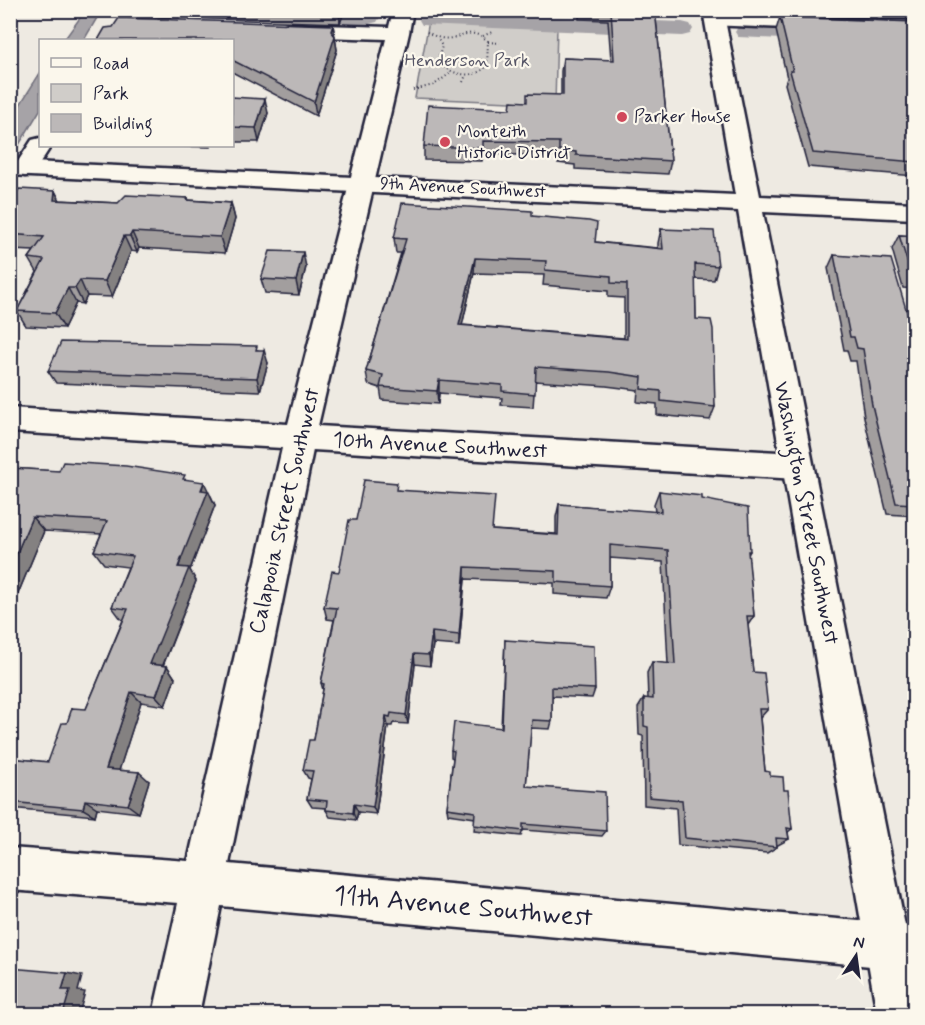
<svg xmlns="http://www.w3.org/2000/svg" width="925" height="1025" font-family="Mynerve,sans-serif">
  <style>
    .green { fill: #d0cdc9; stroke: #797882; stroke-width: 1.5 }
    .water { fill: #a6a3a7; stroke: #716f7c; stroke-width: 1.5 }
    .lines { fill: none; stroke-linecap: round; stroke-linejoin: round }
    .canal { fill: #a6a3a7; fill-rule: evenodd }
    .street-casing { stroke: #22223b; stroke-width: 5 }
    .secondary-casing { stroke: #22223b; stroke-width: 5 }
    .path { stroke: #22223b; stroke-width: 2; stroke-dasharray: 1 3; stroke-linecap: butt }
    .street { fill: #fbf7ec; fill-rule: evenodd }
    .secondary { fill: #fbf7ec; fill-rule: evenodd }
    .wall { fill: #a29e9e; stroke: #22223b; stroke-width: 1.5; fill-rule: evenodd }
    .shaded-wall { fill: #848181; stroke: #22223b; stroke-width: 1.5 }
    .building { fill: #bcb8b8; stroke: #22223b; stroke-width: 1.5; fill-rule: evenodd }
    .poi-dot { fill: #d1495b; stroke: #fbf7ec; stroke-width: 2 }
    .labels { text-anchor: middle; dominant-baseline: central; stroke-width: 4.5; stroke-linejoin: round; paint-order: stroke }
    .far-park-label { font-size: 18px; fill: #565566; stroke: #fbf7ec }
    .far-poi-label { font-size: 18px; fill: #22223b; stroke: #fbf7ec; text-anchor: start }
    .far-street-label { font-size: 18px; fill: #22223b; stroke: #fbf7ec }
    .street-label { font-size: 22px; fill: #22223b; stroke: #fbf7ec }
    .near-street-label { font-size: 27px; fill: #22223b; stroke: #fbf7ec }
  </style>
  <rect width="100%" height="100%" fill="#eeeae2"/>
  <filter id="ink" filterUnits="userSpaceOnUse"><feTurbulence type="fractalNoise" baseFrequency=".0167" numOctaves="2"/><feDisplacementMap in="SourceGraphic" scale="12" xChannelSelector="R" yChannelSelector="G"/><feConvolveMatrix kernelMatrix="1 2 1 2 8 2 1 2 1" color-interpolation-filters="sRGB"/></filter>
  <g filter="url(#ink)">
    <!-- green -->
    <path class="green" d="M429,21L557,26L555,104L415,98Z"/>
    <!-- water -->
    <path class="water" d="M85,11H101L84,40H64Z
      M40,73V110L11,158V119Z"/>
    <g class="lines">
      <!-- canal -->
      <path class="canal" d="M285,10H369L377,12L380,17L377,22L369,24L293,21L285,19L282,14Z
        M430,13L682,22L690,24L693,29L690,34L682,36L422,25L419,20L422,15Z
        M746,25L914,31V45L738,37L735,32L738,27Z"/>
      <defs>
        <path id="street" d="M393,10H413L409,33L318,426L797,453L808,457L813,466L808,475L797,479L313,450L229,864L914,926V970L221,906L199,1014H153L178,903L10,890V848L188,861L282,448L10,432V408L288,424L386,39L289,36L282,34L279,30L282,26L289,24L389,27Z
          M715,15L914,21V33L708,25L705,21L708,17Z
          M40,138V146H51L33,174L25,176L17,174L13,169L32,140Z"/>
        <path id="secondary" d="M703,10H723L760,196L914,203V219L763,212L914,971V1014H877L738,211L10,175V161L735,195Z"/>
      </defs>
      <!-- street casing -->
      <use href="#street" class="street-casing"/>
      <!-- secondary casing -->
      <use href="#secondary" class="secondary-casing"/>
      <!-- path -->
      <path class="path" d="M427,32C431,34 436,37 441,38C459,42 468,24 488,41L487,66C472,81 453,74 437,63L442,46L437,38
        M483,36L492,32
        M488,42L500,43
        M463,82L466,75
        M413,90L434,85L452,72"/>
      <!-- street -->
      <use href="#street" class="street"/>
      <!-- secondary -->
      <use href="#secondary" class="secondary"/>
    </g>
    <!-- wall -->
    <path class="wall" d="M124,10H345L340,23L126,16Z
      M579,10H655L671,161L668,174L575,169V165L558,163V156L483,154L482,161L424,160V146L527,102L561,95V71L563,58L611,60L608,20L579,19Z
      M772,10H915V19L773,14Z
      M780,17L915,22V176L808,167L785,84L787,78L776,30Z
      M333,25L337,50L316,116L232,72V40Z
      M232,97L268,113L259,142H232Z
      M172,146H210V147Z
      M55,191L60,200L118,203L188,198L189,200L231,203L235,219L225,253L139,248L137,252L131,251L112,297L87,296L83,304L76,303L64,328L26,326L17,311L37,272L29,258L34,251L10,250V205Z
      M532,216L595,242L658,248V243L661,229L718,266L714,280L695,279L696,319L715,407L710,420L657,415V404L637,402L638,390L606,386L535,381L533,407L501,405L502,398L439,393L438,404L382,400L380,388L368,384L366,371L401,253H396L394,238ZM474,273L544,275L543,285L608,291V297L624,298V338L462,325Z
      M899,235L915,236V289L903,288L892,249Z
      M834,255L915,339V516L887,514L864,417L856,361H850L847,350H844L828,268Z
      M306,267L299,295L265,293L261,279Z
      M258,350L268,363L260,391L56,383L48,371Z
      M10,468L187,480L211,496L215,505L190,570L196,581L163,666H167L175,678L165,706L141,702L119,770L149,781L139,813L97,808L95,816L10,808V758L48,762L67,723L86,709L123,620L121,619L112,607L128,567L104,564L94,551L101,534L44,531L10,613Z
      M398,490L493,530L556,534V517L559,504L655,512L654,504L659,491L702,499L750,551L748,555L754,616L748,625L753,672L768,709L760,718L765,771L784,790L792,829L788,832L789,839L778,845H777V847L767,853L678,845L676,808L644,805L643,736L639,735L638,708L644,698L648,699L647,673L652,662L668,664L663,562L610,558V586L606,598L554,594V583L465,579L459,646L433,644L430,666L415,664L408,724L393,723L392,726H388L376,814L358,812L356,820L330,817L326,810V808L312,807L307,799L311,779L308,778L303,770L314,740L323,690L321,683L334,620L327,619L324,607L339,572L356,520Z
      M915,598V632L908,604Z
      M505,640L595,689L592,698L552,696V721L550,729L531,728L526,786L606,831L602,836L523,830L521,836L474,831L475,818L448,814L447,808L453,758L451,757V750L501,728Z"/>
    <!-- shaded-wall -->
    <path class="shaded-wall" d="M339,10H345L340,23Z
      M333,25L337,50L316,116L314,102Z
      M265,99L268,113L259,142L256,128Z
      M55,191L63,207L54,200Z
      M231,203L235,219L225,253L220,237Z
      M132,232L139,248L137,252L130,236Z
      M124,236L131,251L112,297L105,281Z
      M303,252L306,267L299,295L296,281Z
      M475,258L474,273L459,339V325Z
      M80,280L87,296L83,304L75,288Z
      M68,288L76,303L64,328L55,313Z
      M264,350L268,363L260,391L257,378Z
      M439,380V393L438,404L437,391Z
      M204,482L215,505L190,570L196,581L159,675L150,664Z
      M32,517L44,531L10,613V569Z
      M465,567V579L459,646V635Z
      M432,632L433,644L430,666L429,655Z
      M414,654L415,664L408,724L406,715Z
      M167,666L175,678L165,706L156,696Z
      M131,692L141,702L117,777L106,769Z
      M386,716L388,726L376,814L373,807Z
      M139,772L149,781L139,813L128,805Z
      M85,800L97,808L95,816L83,809Z
      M354,804L358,812L356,820L353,813Z
      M67,973L82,976L78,991L85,992L79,1014H63L62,990Z"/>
    <!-- building -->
    <path class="building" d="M611,10H655L671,161L576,155V152L559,150V142L483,141V148L424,146L428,105L510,109L511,101L527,102V94L563,95V58L614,60Z
      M780,17L915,22V162L813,153L790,71H793Z
      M119,18L333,25L331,31L335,36L314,102L232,60V40H98L105,28L113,27Z
      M232,97L265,99L256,128L232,127Z
      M19,189L55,191L54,200L118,203L126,195L188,198L187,200L231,203L220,237L132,232L130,236H124L105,281L80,280L75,288H68L55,313L17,311L44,260L29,258L44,237L10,234V205Z
      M402,203L532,211V216L589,221L597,223L595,242L663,249L661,229L714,231L718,266L695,264L696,319L711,320L713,329L715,407L661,401V391L641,389L642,377L609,372L536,367L535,394L502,391V385L439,380L437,391L380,387L383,375L366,371L406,239L394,238ZM475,258L546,261L545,270L611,276V283L627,284V339L459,325Z
      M899,235L915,236V275L911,274Z
      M270,251L303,252L296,281L261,279Z
      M834,255L891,259L915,339V504L896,503L872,405L863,349L857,348L854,337H850Z
      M61,342L257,346L256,350H264L257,378L48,371Z
      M63,462L126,466L185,475L183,479L204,482L201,490L208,491L178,567L189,568L150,664L167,666L156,696L131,692L106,769L139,772L128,805L85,800L83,809L10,802V758L48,762L62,723H67L72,708L86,709L128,609L112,607L133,556L94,551L107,521L32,517L10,569V468L59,471Z
      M364,480L397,483L396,490L495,496L492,530L558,535L559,504L661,512L659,491L702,496V499L748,508L750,551H748L754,616H747L753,672L764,673L768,709H759L765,771L770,772V776L783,777L784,790H788L792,829L787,828L789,839L776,838L777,847L685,838L682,800L649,797L648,727L644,726V698L653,699L652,662L675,664L668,550L610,545V586L556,582V571L465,567L459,635L432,632L429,655L414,654L406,715L391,713L390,717L386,716L373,807L354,804L353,813L326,810L327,801L307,799L313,771L303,770L309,740H314L324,684L321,683L337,608L324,607L332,571L339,572L349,520H356Z
      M505,640L594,646L595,689L552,687V721L532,720L526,786L605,792L606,831L523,824V831L474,825L475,812L447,808L454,751L451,750L454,722L502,728Z
      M10,968L67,973L62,990H70L63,1014H10Z"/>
  </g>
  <!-- markers -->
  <g class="poi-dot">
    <circle cx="622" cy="117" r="6"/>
    <circle cx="445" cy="142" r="6"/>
  </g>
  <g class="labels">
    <!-- far-park labels -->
    <g class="far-park-label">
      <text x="467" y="61">Henderson Park</text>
    </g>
    <!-- far-poi labels -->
    <g class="far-poi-label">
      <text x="634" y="117">Parker House</text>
      <text x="457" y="132">Monteith<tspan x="457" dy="21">Historic District</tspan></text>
    </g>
    <!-- far-street labels -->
    <g class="far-street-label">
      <text transform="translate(463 188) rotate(3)">9th Avenue Southwest</text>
    </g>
    <!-- street labels -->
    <g class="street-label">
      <text transform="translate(440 446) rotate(3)">10th Avenue Southwest</text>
      <text transform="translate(285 511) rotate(-77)">Calapooia Street Southwest</text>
      <text transform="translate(806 513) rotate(79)">Washington Street Southwest</text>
    </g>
    <!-- near-street labels -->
    <g class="near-street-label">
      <text transform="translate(463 907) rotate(5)">11th Avenue Southwest</text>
    </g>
  </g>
  <!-- margin -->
  <rect width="925" height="1025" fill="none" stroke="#fbf7ec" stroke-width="36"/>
  <rect x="18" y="18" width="889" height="989" fill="none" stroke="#22223b" stroke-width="2" filter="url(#ink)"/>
  <!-- legend -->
  <rect x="39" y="39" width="195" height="108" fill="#fbf7ec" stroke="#a4a2a5" stroke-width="1.5"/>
  <rect x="51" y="58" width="30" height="9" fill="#fbf7ec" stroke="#a4a2a5" stroke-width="1.5"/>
  <text x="93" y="69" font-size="18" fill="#22223b">Road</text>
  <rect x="51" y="84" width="30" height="18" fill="#d0cdc9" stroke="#a4a2a5" stroke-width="1.5"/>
  <text x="93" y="99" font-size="18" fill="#22223b">Park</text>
  <rect x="51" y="114" width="30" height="18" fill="#bcb8b8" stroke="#a4a2a5" stroke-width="1.5"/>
  <text x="93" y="129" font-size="18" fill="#22223b">Building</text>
  <!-- north arrow -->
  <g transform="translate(856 956) rotate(13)" stroke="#fbf7ec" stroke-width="4.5" paint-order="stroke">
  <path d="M0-4.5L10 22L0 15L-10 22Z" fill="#22223b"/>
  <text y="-9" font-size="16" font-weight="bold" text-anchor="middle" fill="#22223b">N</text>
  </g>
</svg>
